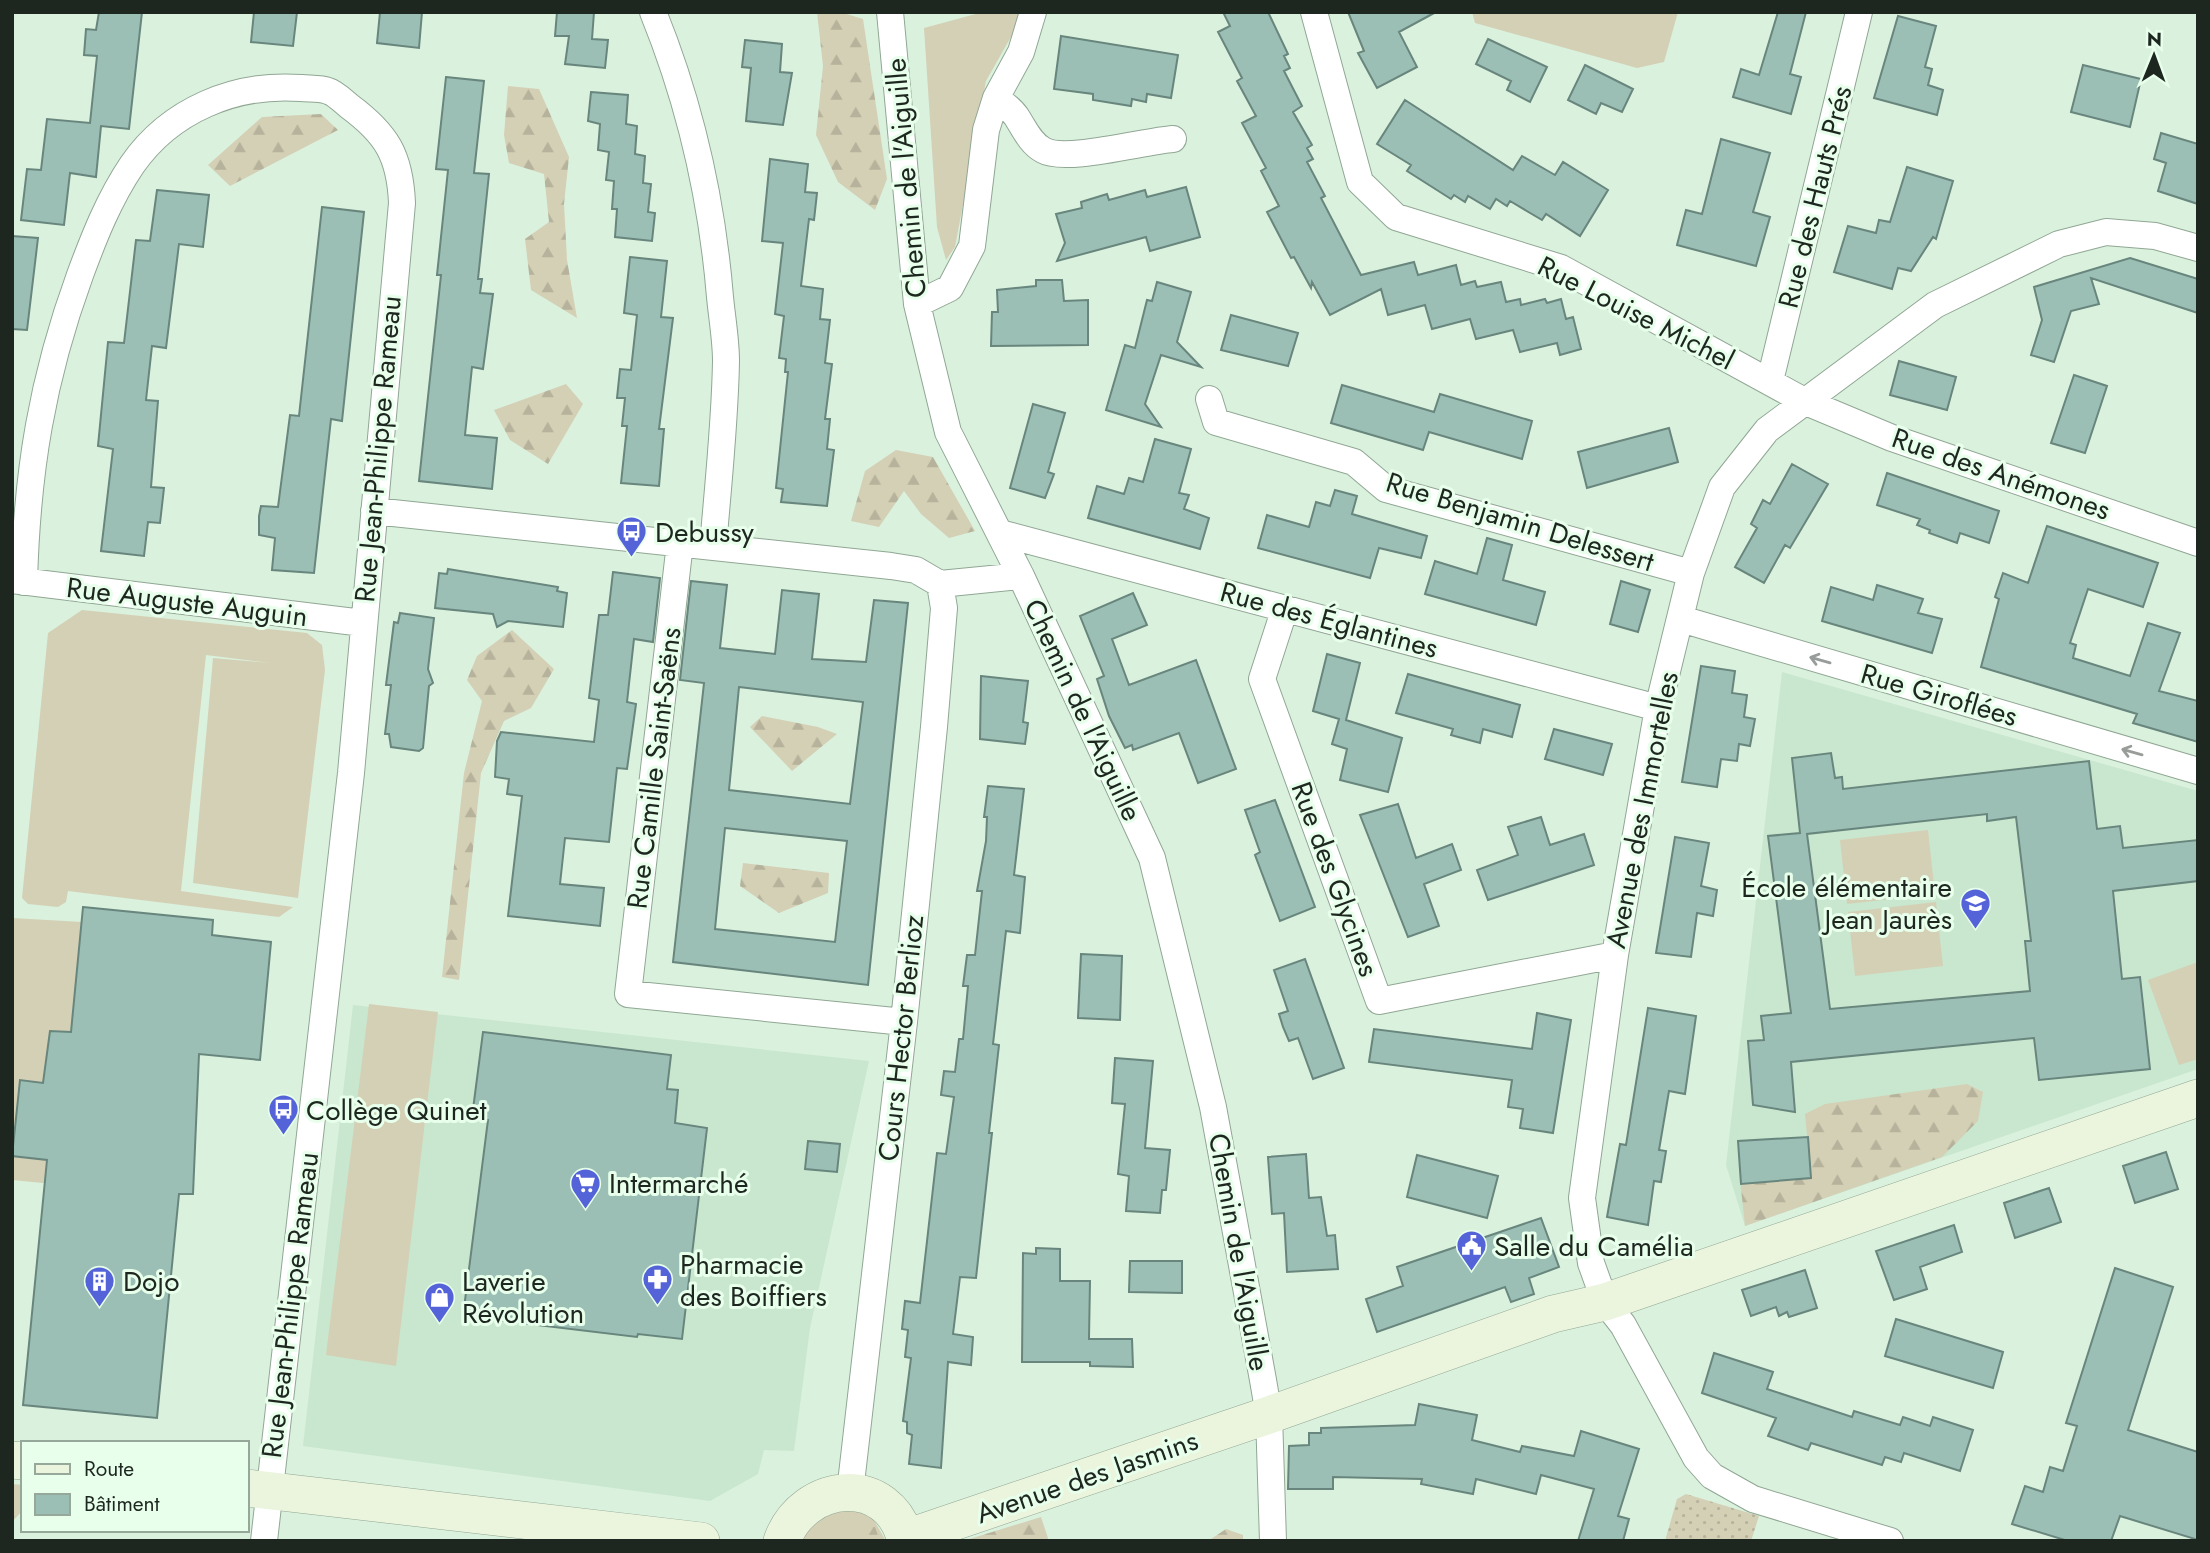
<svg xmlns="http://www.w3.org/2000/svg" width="2210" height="1553" font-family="Jost,sans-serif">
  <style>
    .built { fill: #c9e7ce }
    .grass { fill: #d4d0b5 }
    .forest { fill: url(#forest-firs) }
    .park { fill: url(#park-dots) }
    .building { fill: #9bbfb4; stroke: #68867d; stroke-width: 2; fill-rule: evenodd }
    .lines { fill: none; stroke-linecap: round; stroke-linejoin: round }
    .street-casing { stroke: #90a794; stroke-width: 28 }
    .secondary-casing { stroke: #90a794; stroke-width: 38 }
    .street { stroke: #fff; stroke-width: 26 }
    .secondary { stroke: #ebf4dc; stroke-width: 37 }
    .oneway { stroke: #999d9a }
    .labels { text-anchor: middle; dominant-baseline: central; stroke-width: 6; stroke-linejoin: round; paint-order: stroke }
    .street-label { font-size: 28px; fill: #1d261f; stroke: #e7ffeb }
    .poi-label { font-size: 28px; fill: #1d261f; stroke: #e7ffeb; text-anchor: start }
  </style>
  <defs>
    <pattern id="forest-firs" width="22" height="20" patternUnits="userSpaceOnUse" patternTransform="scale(1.75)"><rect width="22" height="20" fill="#d4d0b5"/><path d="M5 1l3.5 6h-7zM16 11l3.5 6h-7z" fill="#b6b29b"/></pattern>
    <pattern id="park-dots" width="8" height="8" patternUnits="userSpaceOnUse" patternTransform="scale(1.75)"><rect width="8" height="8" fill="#d4d0b5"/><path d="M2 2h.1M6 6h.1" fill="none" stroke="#b6b29b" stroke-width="1.8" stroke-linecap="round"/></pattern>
  </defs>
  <rect width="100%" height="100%" fill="#daf1dd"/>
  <!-- built -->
  <path class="built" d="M1782,672L2198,791V1069L1745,1226L1726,1165Z
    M353,1005L869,1061L810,1328L794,1451L764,1450L758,1474L710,1501L303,1446Z"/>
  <!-- grass -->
  <path class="grass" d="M983,12H1020V21L986,81L955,247L946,260L937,227L924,28Z
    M1472,12H1678L1664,62L1637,68L1475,23Z
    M82,610L307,633L322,645L325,670L298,898L193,883L213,658L270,663L206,655L181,891L293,907L279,917L68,891L66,902L58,907L28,904L22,898L48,633Z
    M1928,830L1935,894L1847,904L1840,840Z
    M1936,902L1943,966L1855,976L1848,912Z
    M12,918L82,922L71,1032L50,1031L43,1083L20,1081L12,1145Z
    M2198,962V1059L2179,1065L2148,980Z
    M369,1004L438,1012L396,1366L326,1355Z
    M12,1156L146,1172V1193L12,1180Z
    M842,1505L872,1517L886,1541H792Z"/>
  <!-- forest -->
  <path class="forest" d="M817,12H840L863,19L887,179L875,210L838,182L816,135L823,66Z
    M508,86L539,89L569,157L564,204L567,260L577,318L531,290L525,239L549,222L544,174L509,163L504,135Z
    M321,114L338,130L230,186L208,165L262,117Z
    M566,384L583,404L548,464L510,440L494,410Z
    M896,450L933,457L975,531L949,538L921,514L904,491L879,527L851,521L865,471Z
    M512,630L554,669L531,708L504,721L481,773L459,980L442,977L464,773L482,701L467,680L477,656Z
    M762,716L818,727L837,734L792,771L750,727Z
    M743,863L829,873L828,893L779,913L740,886Z
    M1967,1084L1983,1092L1978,1121L1942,1157L1745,1226L1740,1179L1811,1178L1805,1114L1825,1104Z
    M12,1484L23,1485V1510L12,1522Z
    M1041,1517L1049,1541H963Z
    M859,1526L875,1527L880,1541H853Z
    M1226,1529L1243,1535V1541H1208Z"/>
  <!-- park -->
  <path class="park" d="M1686,1494L1759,1516L1751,1541H1665L1677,1499Z"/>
  <!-- building -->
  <path class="building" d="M99,12H142L129,129L101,126L96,177L70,173L64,225L21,220L27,169L41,170L47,119L90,123L97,56L84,55L86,29L96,30Z
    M254,12H297L293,46L251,42Z
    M380,12H422L419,48L377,43Z
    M557,12H594L592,39L608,40L605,68L565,64L569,36H555Z
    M1223,12H1268L1288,54L1284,56L1290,68L1284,71L1302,106L1293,112L1312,145L1307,148L1313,159L1307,162L1325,196L1321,198L1361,275L1414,262L1418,275L1456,265L1461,285L1475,281L1477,287L1501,282L1506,302L1520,299L1521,305L1545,299L1547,303L1561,299L1566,319L1573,317L1581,349L1560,355L1557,343L1520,352L1513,330L1476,339L1470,319L1432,329L1425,305L1388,315L1381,289L1330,315L1312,282L1311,288L1294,257L1291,258L1267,212L1279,206L1261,171L1266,168L1242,123L1256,116L1237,81L1242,78L1218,32L1230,26Z
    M1348,12H1436L1399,32L1417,67L1377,88L1358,53L1364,51Z
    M1778,12H1806L1790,74L1801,77L1791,114L1733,97L1741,69L1759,75Z
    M1898,16L1936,26L1925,67L1932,69L1928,85L1943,90L1937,115L1874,98Z
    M1061,36L1178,55L1171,98L1147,94L1146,102L1132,99L1131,106L1093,100V94L1054,89Z
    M1488,39L1547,67L1530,102L1507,90L1511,81L1476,64Z
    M745,40L782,44L780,72L792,73L783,125L746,121L751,68L742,67Z
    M1585,65L1633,89L1622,112L1601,103L1596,114L1568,100Z
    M2083,65L2141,79L2130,127L2071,112Z
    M446,77L484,81L474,173L489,174L478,279H482L480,293L493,294L483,369L472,367L465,435L497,438L492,489L419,481L441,275H437L448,170L436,169Z
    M591,92L628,95L626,124L637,126L635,154L645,156L643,183L651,184L648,212L655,213L652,241L615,237L617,209H612L614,181L606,180L609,152L598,150L600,124L588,121Z
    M1405,100L1513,170L1522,156L1555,175L1563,162L1608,190L1580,236L1546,214L1542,220L1510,201L1507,206L1496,199L1490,209L1468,196L1465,202L1454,195L1451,199L1407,171L1411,165L1377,144Z
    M2161,133L2198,144V204L2158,191L2166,163L2154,159Z
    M1721,139L1770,153L1753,212L1770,217L1756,266L1677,245L1686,210L1702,214Z
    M770,159L808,164L805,192L817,193L814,220L809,219L801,286L823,289L820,319L830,320L825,363L832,364L825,419H830L827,449L834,450L827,506L781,502L783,489L776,488L788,372H785L786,359L779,358L784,316L775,314L783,243L762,241Z
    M1907,167L1953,181L1936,239L1933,237L1911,271L1898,268L1892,289L1834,272L1848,226L1876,233L1879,220L1890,222Z
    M1186,187L1200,237L1150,251L1146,237L1057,261L1065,243L1056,214L1082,208L1081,202L1107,194L1109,200L1145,190L1147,197Z
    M157,190L209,195L203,247L179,244L166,348L152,346L146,400L158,401L151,487L164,488L160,523L148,522L144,556L101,551L113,449L98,446L108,342L124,343L136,240L150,241Z
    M322,207L364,212L342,421L331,419L314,573L272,570L275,538L259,535V516L261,506L278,507L290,415L299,416Z
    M12,236L38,238L27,330L12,329Z
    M630,257L667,261L661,317L673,318L659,429H664L659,486L621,483L627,426H622L625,398H617L620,369L631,370L637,315L624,313Z
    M2130,258L2198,279V313L2091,278L2099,304L2071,311L2054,362L2031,355L2042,320L2034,287Z
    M1036,280H1062L1064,301L1088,300V345L991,346L992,312H998L997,290L1036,286Z
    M1157,282L1191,292L1177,342L1201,367L1161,355L1145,404L1161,427L1106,410L1125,345L1135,348L1147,300L1152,301Z
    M1231,315L1298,333L1288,366L1221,350Z
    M1899,361L1956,377L1947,410L1890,395Z
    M2074,375L2107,386L2085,453L2051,443Z
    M1342,385L1434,412L1440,394L1532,421L1522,459L1429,432L1423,450L1331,423Z
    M1033,404L1065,413L1048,472L1054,474L1045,498L1010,488Z
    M1669,428L1678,462L1587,488L1578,452Z
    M1155,439L1191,449L1179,493L1189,495L1184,509L1209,518L1200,549L1088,518L1097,486L1124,494L1129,478L1143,482Z
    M1792,464L1828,484L1790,548L1785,545L1764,583L1735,567L1757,528L1751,524L1763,500L1770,504Z
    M1887,473L1999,511L1989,543L1960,533L1957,543L1929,533L1930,530L1917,525L1920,519L1877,505Z
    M1335,490L1357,496L1352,514L1427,536L1421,558L1379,548L1370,578L1258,548L1267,515L1309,527L1316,502L1330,506Z
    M2047,526L2158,563L2143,607L2088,589L2070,643L2076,645L2073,658L2130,676L2148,623L2180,633L2159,691L2198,701V742L2133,723L2137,714L1981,667L1999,599L1995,597L2003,573L2028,583Z
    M1487,538L1512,545L1503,580L1545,592L1536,625L1425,594L1435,561L1477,574Z
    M448,569L558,587L557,591L567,593L563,627L508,621L497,627L493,614L435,608L439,573L447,574Z
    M613,572L660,578L653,642L634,639L627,702L636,704L627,769L617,768L609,842L565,838L560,884L604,888L600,926L508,916L522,796L507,794L509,779L495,777L497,741L501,732L594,742L599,700L589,698L599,615H608Z
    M691,581L727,585L720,648L775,654L782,590L819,594L812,659L866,662L874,600L908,603L868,985L673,962L704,683L680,680ZM739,687L863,702L850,804L729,790ZM725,828L847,841L835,942L715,929Z
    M1621,581L1650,590L1638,632L1610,624Z
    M1877,585L1923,599L1918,613L1942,619L1932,653L1822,621L1831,587L1873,600Z
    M1133,593L1147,625L1112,639L1129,685L1196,660L1236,769L1198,783L1179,733L1133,750L1132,745L1125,748L1109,716L1097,679L1104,676L1080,616Z
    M400,613L434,618L428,669L433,683L429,686L423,748L419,751L391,747L389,734H385L391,685H386L394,622L398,623Z
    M1327,654L1360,663L1346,720L1402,738L1388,792L1340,780L1347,749L1332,744L1339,719L1313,711Z
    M1701,666L1735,671L1732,693L1747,695L1744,717L1755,719L1750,746L1739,744L1737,761L1721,759L1717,787L1682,782Z
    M1408,674L1520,705L1512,737L1483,729L1480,743L1451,735L1453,729L1396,713Z
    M981,676L1028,681L1023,722L1028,723L1025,744L980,739Z
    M1554,729L1612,744L1603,775L1545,759Z
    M1831,753L1835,778L1842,777L1843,789L2089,761L2097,829L2120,826L2123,848L2198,840V881L2113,891L2122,979L2140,977L2150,1069L2039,1080L2034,1038L1791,1062L1795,1112L1753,1105L1748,1041L1764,1040L1761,1016L1791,1013L1768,836L1800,833L1792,758ZM1987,814V821L2016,817L2031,941H2025L2030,991L1830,1009L1807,834Z
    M988,786L1024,789L1014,875L1025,877L1020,933L1006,931L993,1044L999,1045L989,1133H992L976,1278L960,1277L953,1334L973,1337L971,1365L948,1362L941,1468L909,1464L912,1435L907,1433V1422L903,1421L911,1358L905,1357L908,1330L902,1329L905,1301L920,1303L937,1153L946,1154L954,1097L941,1095L944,1071L955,1072L959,1039H963L968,986H963L967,955H975L982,891H977L986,841L987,817H984Z
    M1275,800L1315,907L1280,921L1255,855L1260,852L1245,810Z
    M1398,804L1416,858L1452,844L1461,870L1424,884L1439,926L1408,937L1360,815Z
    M1541,817L1550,845L1584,834L1594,865L1488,900L1477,870L1518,855L1508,827Z
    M1675,837L1709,843L1701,886L1717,890L1713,916L1697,913L1691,957L1656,953Z
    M83,907L213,920L212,935L271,942L260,1060L199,1054L193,1194H179L157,1418L23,1405L47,1160L12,1156L20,1080L43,1083L50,1031L71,1032Z
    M1081,954L1122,956L1120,1020L1078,1018Z
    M1305,959L1344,1068L1313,1079L1298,1038L1289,1041L1283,1027L1279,1014L1288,1011L1274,970Z
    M1648,1008L1696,1016L1685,1094L1669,1091L1659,1150L1666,1151L1661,1182L1654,1181L1648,1225L1607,1217L1620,1144L1626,1145Z
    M1537,1013L1571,1020L1553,1133L1520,1128L1523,1109L1508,1107L1512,1080L1369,1062L1374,1029L1532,1049Z
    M483,1032L671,1055L667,1089L678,1090L675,1123L707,1128L682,1339L638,1334L637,1337L463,1316L488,1120L472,1117Z
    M1115,1058L1153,1061L1145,1148L1170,1150L1166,1190H1162L1160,1213L1126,1211L1129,1176L1118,1174L1125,1104L1112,1103Z
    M1808,1137L1811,1178L1741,1184L1738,1141Z
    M808,1141L840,1144L837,1172L805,1169Z
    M2166,1152L2178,1189L2135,1203L2123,1166Z
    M1306,1154L1309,1198L1321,1197L1327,1236L1335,1235L1338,1269L1287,1272L1284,1213L1272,1214L1268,1157Z
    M1417,1155L1498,1176L1487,1218L1407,1197Z
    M2049,1188L2061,1222L2015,1238L2004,1203Z
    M1541,1218L1559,1267L1529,1278L1534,1294L1511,1302L1505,1287L1377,1332L1366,1299L1403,1286L1397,1267Z
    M1954,1225L1962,1252L1920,1267L1927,1289L1894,1300L1876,1251Z
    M1036,1248L1060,1249V1281H1090L1089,1339H1132L1133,1367L1090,1366V1362H1022L1023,1253L1036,1254Z
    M1130,1261H1182V1293L1129,1292Z
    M2115,1268L2173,1287L2128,1430L2198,1452V1540L2120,1516L2111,1541H2068L2012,1524L2025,1486L2043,1492L2050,1467L2063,1471L2077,1426L2066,1423Z
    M1805,1270L1817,1308L1789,1317L1787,1312L1779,1316L1776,1307L1751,1316L1742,1290Z
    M1896,1319L2003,1352L1993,1388L1885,1356Z
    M1714,1353L1773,1372L1767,1389L1852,1417L1854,1411L1900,1425L1903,1417L1930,1426L1933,1417L1973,1430L1960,1471L1904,1453L1901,1462L1885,1457L1882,1465L1811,1443L1808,1450L1768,1436L1776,1418L1702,1393Z
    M1419,1404L1477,1415L1472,1440L1520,1452L1522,1446L1574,1456L1581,1431L1639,1449L1618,1516L1629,1519L1623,1541H1578L1594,1489L1541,1475L1536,1494L1476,1479L1473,1494L1421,1484L1422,1479L1333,1477V1489H1288L1289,1446L1309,1445V1433H1321V1428L1415,1425Z"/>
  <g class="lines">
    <defs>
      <path id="street" d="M653,12C690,103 712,200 720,297C722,318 726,340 726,361C725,423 718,485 713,547
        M890,12L917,304L948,432L1021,576L1152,858L1213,1107L1263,1380L1269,1415L1273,1541
        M1314,12L1360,182L1396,217L1561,268L1806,402L1892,438L2198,543
        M996,98C1003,103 1011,109 1016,116C1024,128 1030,143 1043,150C1065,163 1144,141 1173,139
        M917,304L950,288L972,246L986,130L996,98L1021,52L1033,12
        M1770,381L1859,12
        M1209,399L1216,422L1354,462L1386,489L1691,573
        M374,511L891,566L916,570L940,584
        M1000,533L1658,708
        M680,543L628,994L904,1022
        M12,580L363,623
        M24,582C27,471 42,379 80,275C94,237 109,199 132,165C170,110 235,83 301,88C309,89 320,88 328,91C335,93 343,101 349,106C387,134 400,156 402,203L351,773L264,1541
        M940,584L1021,576
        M1285,608L1262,679L1379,1001L1615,955
        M1681,619L2198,771
        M850,1492L904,1022L934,727L944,608L940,584
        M1890,1541L1753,1499L1712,1476L1696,1458L1623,1325L1605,1302L1591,1263L1582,1198L1615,955L1658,708L1691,573L1722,487L1767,430L1935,305L2059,244L2106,232L2155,236L2198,248"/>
      <path id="secondary" d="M12,1460L23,1461
        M247,1488L701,1541
        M906,1538L1269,1415L1553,1314L1605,1302L2198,1098
        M782,1541C804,1480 890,1473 906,1541"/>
    </defs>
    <!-- street casing -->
    <use href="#street" class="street-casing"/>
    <!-- secondary casing -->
    <use href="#secondary" class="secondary-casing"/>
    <!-- street -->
    <use href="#street" class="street"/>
    <!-- secondary -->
    <use href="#secondary" class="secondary"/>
  </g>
  <!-- one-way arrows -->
  <defs><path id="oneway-shaft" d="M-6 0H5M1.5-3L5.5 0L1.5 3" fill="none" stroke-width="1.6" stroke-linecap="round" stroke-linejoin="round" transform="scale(1.75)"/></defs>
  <g class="oneway">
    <use href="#oneway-shaft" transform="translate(1820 660) rotate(-164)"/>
    <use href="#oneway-shaft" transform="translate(2132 752) rotate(-164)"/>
  </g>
  <!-- icons -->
  <defs>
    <symbol id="bus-pin" viewBox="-11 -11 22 30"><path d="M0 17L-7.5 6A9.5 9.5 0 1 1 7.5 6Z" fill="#5563d9" stroke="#e7ffeb"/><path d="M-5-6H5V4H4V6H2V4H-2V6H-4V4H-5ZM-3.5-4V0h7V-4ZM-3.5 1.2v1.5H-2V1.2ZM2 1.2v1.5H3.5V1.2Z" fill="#fff"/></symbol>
    <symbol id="school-pin" viewBox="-11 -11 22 30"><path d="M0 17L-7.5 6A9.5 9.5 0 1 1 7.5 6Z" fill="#5563d9" stroke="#e7ffeb"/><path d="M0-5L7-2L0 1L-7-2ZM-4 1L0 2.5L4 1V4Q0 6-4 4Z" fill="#fff"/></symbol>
    <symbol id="supermarket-pin" viewBox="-11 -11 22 30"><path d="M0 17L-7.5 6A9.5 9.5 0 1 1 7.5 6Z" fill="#5563d9" stroke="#e7ffeb"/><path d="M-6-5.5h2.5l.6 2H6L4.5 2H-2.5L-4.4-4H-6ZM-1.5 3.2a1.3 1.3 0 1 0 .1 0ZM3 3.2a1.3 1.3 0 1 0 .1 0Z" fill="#fff"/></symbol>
    <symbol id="civic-pin" viewBox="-11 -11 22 30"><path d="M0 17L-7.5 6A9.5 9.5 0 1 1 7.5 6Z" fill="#5563d9" stroke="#e7ffeb"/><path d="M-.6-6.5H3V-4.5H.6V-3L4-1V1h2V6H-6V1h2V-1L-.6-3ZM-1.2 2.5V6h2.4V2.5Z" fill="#fff"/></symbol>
    <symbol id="pharmacy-pin" viewBox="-11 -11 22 30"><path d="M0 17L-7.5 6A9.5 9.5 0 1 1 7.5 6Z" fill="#5563d9" stroke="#e7ffeb"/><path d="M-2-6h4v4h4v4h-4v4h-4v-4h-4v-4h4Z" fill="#fff"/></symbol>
    <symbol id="building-pin" viewBox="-11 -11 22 30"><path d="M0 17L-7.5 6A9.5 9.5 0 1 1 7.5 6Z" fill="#5563d9" stroke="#e7ffeb"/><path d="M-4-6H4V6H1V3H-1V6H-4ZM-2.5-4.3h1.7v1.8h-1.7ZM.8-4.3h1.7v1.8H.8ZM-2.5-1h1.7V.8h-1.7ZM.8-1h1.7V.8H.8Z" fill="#fff"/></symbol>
    <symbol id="shop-pin" viewBox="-11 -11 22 30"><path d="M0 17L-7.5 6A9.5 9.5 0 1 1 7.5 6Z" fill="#5563d9" stroke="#e7ffeb"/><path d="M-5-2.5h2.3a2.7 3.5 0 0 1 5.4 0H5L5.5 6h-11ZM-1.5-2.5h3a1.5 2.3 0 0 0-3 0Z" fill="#fff"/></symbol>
  </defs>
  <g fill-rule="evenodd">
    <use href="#bus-pin" x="614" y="514" width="35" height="47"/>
    <use href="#school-pin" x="1958" y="886" width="35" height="47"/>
    <use href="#bus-pin" x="266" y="1092" width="35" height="47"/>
    <use href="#supermarket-pin" x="568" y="1166" width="35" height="47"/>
    <use href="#civic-pin" x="1454" y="1228" width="35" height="47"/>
    <use href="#pharmacy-pin" x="640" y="1262" width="35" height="47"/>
    <use href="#building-pin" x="82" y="1264" width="35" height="47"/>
    <use href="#shop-pin" x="422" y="1280" width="35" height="47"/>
  </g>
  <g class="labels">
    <!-- street labels -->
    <g class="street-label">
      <text transform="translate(906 178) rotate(-95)">Chemin de l'Aiguille</text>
      <text transform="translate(1815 197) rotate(-76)">Rue des Hauts Prés</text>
      <text transform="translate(1636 313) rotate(27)">Rue Louise Michel</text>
      <text transform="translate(378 449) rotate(-85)">Rue Jean-Philippe Rameau</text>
      <text transform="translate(2001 474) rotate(19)">Rue des Anémones</text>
      <text transform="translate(1520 522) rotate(17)">Rue Benjamin Delessert</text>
      <text transform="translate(187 602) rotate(7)">Rue Auguste Auguin</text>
      <text transform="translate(1329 620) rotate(15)">Rue des Églantines</text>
      <text transform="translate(1939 695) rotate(16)">Rue Giroflées</text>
      <text transform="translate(1083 710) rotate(65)">Chemin de l'Aiguille</text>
      <text transform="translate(654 768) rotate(-83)">Rue Camille Saint-Saëns</text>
      <text transform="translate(1642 810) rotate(-79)">Avenue des Immortelles</text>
      <text transform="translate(1335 879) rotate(70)">Rue des Glycines</text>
      <text transform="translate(901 1038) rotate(-84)">Cours Hector Berlioz</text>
      <text transform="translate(1239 1252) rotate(80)">Chemin de l'Aiguille</text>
      <text transform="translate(290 1305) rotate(-83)">Rue Jean-Philippe Rameau</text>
      <text transform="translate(1087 1477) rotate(-19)">Avenue des Jasmins</text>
    </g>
    <!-- poi labels -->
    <g class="poi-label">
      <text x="655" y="532">Debussy</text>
      <text x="1952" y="887" text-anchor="end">École élémentaire<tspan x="1952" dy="32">Jean Jaurès</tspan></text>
      <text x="306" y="1110">Collège Quinet</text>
      <text x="609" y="1183">Intermarché</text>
      <text x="1494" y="1246">Salle du Camélia</text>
      <text x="680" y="1264">Pharmacie<tspan x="680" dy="32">des Boiffiers</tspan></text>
      <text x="123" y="1281">Dojo</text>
      <text x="462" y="1281">Laverie<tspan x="462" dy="32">Révolution</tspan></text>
    </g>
  </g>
  <!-- border -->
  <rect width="2210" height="1553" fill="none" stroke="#1d261f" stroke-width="28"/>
  <!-- legend -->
  <rect x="21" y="1441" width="228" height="91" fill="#e7ffeb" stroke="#96a899" stroke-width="2"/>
  <rect x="35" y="1464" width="35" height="10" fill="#ebf4dc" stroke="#96a899" stroke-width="2"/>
  <text x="84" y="1476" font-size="21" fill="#1d261f">Route</text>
  <rect x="35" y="1494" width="35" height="21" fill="#9bbfb4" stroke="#96a899" stroke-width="2"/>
  <text x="84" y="1511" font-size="21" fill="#1d261f">Bâtiment</text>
  <!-- north arrow -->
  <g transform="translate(2154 56) rotate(1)" stroke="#e7ffeb" stroke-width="5" paint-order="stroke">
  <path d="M0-5L12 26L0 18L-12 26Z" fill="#1d261f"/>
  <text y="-10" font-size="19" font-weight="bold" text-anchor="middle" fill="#1d261f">N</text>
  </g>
</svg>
